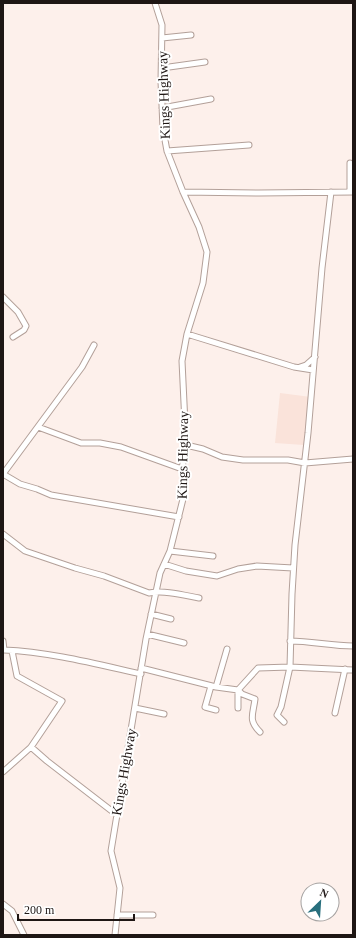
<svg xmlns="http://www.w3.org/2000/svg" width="356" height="938" font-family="'Times New Roman',serif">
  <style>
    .built { fill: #fae3da }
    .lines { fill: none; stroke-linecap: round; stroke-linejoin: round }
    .minor-casing { stroke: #b3a099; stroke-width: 7 }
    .minor { stroke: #fff; stroke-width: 5 }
    .labels { text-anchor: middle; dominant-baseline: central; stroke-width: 4; stroke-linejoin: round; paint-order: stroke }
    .street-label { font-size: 14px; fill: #1e1614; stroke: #fff }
  </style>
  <rect width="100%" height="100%" fill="#fdf0eb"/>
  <!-- built -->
  <path class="built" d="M280,393L311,397L304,445L275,443Z"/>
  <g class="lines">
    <defs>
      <path id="minor" d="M162,38L191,35
        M162,68L205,62
        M162,108L211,99
        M167,151L249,145
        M350,163V192
        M183,192L259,193L353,192
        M3,297L18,312L26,326L24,330L13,337
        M187,334L294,367L313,370
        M300,367L306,365L315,357
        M38,427L81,443H100L121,447L182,469
        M186,445L203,449L222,457L243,460H288L305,463L353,459
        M3,474L20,484L37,489L51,495L179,517
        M3,474L82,367L94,345
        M3,534L25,551L75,568L104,576L149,593C165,590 183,595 199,598
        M170,551L213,556
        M164,564L186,571L217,576L238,569L257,566L293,568
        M151,614L171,619
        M147,634L184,643
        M3,641L4,650C50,652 96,664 141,674
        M290,641C311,641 332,646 353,646
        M141,668L216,687L238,690L258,668L290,667L353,670
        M211,686L205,707L216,710
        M216,687L227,649
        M238,690L242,694L255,699C253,715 248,720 260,732
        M135,708L164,714
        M238,708V690
        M335,713L345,669
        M284,722L277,715L281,707L290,667L292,594L295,545L308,433L322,268L331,192
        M31,747L47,761L117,815
        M3,772L31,747L62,701L17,676L12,651
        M3,904L12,911L24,935
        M117,915H153
        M115,935L120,888L111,851L146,639L160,573L170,551L183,499L184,480L182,469L186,445L182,361L187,334L203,283L207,252L199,227L183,192L167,151L163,129L161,81L162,25L155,3"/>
    </defs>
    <!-- minor casing -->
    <use href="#minor" class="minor-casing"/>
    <!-- minor -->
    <use href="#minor" class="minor"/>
  </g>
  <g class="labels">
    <!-- street labels -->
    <g class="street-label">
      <text transform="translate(164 95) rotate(-92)">Kings Highway</text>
      <text transform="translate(183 455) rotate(-89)">Kings Highway</text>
      <text transform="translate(124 772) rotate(-80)">Kings Highway</text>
    </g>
  </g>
  <!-- border -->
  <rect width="356" height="938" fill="none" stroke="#1e1614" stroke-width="8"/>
  <!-- north arrow -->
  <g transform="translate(320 902) rotate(25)"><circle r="19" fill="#ffffff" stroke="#a5a2a1"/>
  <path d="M0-3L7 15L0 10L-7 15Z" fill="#286f7d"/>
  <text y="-6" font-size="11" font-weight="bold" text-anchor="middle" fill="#1e1614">N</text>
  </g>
  <!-- scale -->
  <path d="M18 914v6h116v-6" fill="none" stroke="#1e1614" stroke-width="2"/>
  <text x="24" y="914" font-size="12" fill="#1e1614" stroke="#ffffff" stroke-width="3" paint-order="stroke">200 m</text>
</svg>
